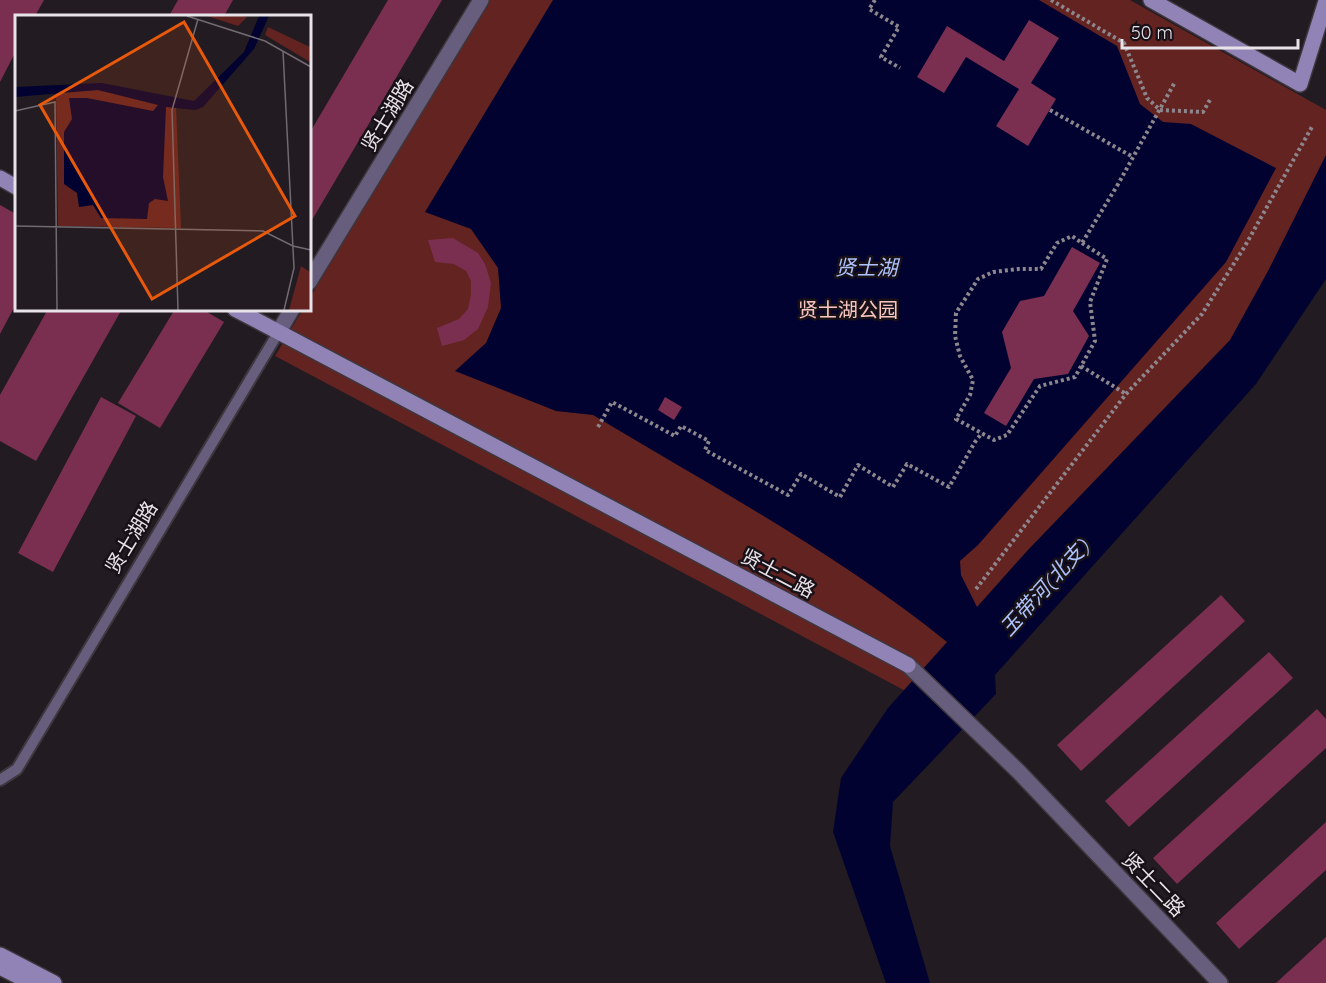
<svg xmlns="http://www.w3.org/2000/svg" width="1326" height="983" font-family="Quicksand,'Noto Sans SC',sans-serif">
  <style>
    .green { fill: #632321 }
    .water { fill: #020230 }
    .building { fill: #7b2f50 }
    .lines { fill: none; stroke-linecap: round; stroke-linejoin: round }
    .lane-casing { stroke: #3e373e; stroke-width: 14 }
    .street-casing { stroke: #3e373e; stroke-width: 18 }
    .secondary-casing { stroke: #3e373e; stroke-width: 18 }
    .path { stroke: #8d878d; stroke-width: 4; stroke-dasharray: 3 3; stroke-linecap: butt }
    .lane { stroke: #675e7e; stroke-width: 10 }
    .street { stroke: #675e7e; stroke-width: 15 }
    .secondary { stroke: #9283b6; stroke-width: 15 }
    .path-bridge { stroke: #8d878d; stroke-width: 4; stroke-dasharray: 3 3; stroke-linecap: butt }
    .labels { text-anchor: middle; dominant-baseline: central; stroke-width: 5; stroke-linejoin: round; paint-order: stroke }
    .street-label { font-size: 20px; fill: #e8e3e8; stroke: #181118 }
    .park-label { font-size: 20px; fill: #f6c5c0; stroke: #181118 }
    .water-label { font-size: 21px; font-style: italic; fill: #adc2fc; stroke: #181118 }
    .inset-road { fill: none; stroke: #716b71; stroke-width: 1.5 }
    .view { fill: #e8590c; fill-opacity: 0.15; stroke: #e8590c; stroke-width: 3 }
    .inset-edge { fill: none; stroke: #e8e3e8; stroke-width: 3 }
  </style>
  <rect width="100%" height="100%" fill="#221b22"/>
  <!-- green -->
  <path class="green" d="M490,0H1130L1326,110V167L1233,344L915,696L275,356L303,309H309V299Z"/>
  <!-- water -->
  <path class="water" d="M553,0H1039L1117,46L1140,104L1163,122L1191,124L1276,168L1226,262L978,545L960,561L961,575L977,607L1027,551L1230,340L1268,271L1326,155V279L1256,384L995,675L996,694L893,802L890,846L930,983H886L833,832L841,778L888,708L947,642C838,554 713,487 593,415L556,411L455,371L486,343L501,308L498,268L471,229L425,212Z"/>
  <!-- building -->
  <path class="building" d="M0,0H44L35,16H16V51L0,82Z
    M178,0H233L224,16H169Z
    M388,0H442L309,225V134Z
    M1029,20L1059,38L1031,83L1056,99L1028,146L996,126L1019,89L966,57L944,93L917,77L947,26L1004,61Z
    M0,205L16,214V304L0,334Z
    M453,238L478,253L485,264L491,283L488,307L478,329L464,340L442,346L437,328L459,319L468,309L471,295V281L466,271L454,264L435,262L428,240Z
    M1072,247L1100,263L1073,311L1089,336L1068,374L1034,379L1006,426L984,413L1011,368L1002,332L1020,301L1044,296Z
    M48,309H122L36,461L0,441V395Z
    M175,309H202L224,322L160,428L118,403Z
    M101,397L136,416L53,572L18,553Z
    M665,397L682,407L674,420L658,410Z
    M1221,595L1245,621L1081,771L1057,745Z
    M1269,652L1293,678L1129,827L1105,801Z
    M1317,709L1326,719V748L1177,884L1153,858Z
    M1326,822V870L1239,949L1216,923Z
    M1326,937V983H1276Z"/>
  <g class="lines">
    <defs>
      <path id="lane" d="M0,780L17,769L278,333"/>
      <path id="street" d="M309,282L481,0
        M278,333L292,309
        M908,665L1018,771L1220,983"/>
      <path id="secondary" d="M1151,0L1300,84L1326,1
        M0,178L16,187
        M235,309L908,665
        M0,955L54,983
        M0,967L31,983"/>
    </defs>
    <!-- lane casing -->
    <use href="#lane" class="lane-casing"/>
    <!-- street casing -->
    <use href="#street" class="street-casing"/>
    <!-- secondary casing -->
    <use href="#secondary" class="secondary-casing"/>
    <!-- path -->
    <path class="path" d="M875,0L869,9L899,27L881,57L900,68
      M1051,0L1124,43L1147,98L1160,110L1203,112L1211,98
      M1050,110L1133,157
      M1082,243L1107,259L1090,302L1095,341L1075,377L1040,386L1007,435L994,440L956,419L970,395L973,380L960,356L955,336L956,313L978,279L993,272L1018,269H1041L1057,243L1072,236L1082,243L1117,186
      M1081,366L1126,394
      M598,427L612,402L675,436L681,426L709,441L705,450L788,495L801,474L840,497L858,465L893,487L907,464L949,487L975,442L982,433
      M976,589L1126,394L1202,314L1245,246L1313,125"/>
    <!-- lane -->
    <use href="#lane" class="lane"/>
    <!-- street -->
    <use href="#street" class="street"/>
    <!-- secondary -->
    <use href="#secondary" class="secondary"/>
    <!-- path-bridge -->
    <path class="path-bridge" d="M1117,186L1175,82"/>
  </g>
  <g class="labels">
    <!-- street labels -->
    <g class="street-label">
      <text transform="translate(387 115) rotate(-59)">贤士湖路</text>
      <text transform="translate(131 537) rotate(-59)">贤士湖路</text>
      <text transform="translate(778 573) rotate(28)">贤士二路</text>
      <text transform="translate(1154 884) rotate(46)">贤士二路</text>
    </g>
    <!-- park labels -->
    <g class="park-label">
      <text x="848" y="309">贤士湖公园</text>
    </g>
    <!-- water labels -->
    <g class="water-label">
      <text x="866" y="267">贤士湖</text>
      <text transform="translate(1044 587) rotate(-48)">玉带河(北支)</text>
    </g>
  </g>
  <!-- overview -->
  <g transform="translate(15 15)">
    <rect width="296" height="296" fill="#221b22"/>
    <path d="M192,1H227L232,2L223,11ZM253,12L295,32V47L250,20ZM83,75L161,91L166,213L43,211L41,76ZM286,251L295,257V295H274Z" fill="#632321"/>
    <path d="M244,1H254L239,34L188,92L180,95L151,92L148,162L153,186L140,184L134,188L132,204L86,203L78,190L64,192L62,178L49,169V117L57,104L54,83H72L138,96L143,90L83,75L0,82V72L87,68L179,86L229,37Z" fill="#020230"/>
    <path class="inset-road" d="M172,1L250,26L296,52M268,36L279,253L269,295M0,96L40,87L42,295M0,211L248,216L278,231L296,235M163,295L157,95L183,4"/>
    <path class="view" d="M169,7L280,201L137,284L25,90Z"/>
    <rect width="296" height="296" class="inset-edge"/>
  </g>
  <!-- scale -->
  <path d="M1122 39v9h176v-9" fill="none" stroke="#e8e3e8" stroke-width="3"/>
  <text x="1131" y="39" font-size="18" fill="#e8e3e8" stroke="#181118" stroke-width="4.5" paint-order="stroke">50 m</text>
</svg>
